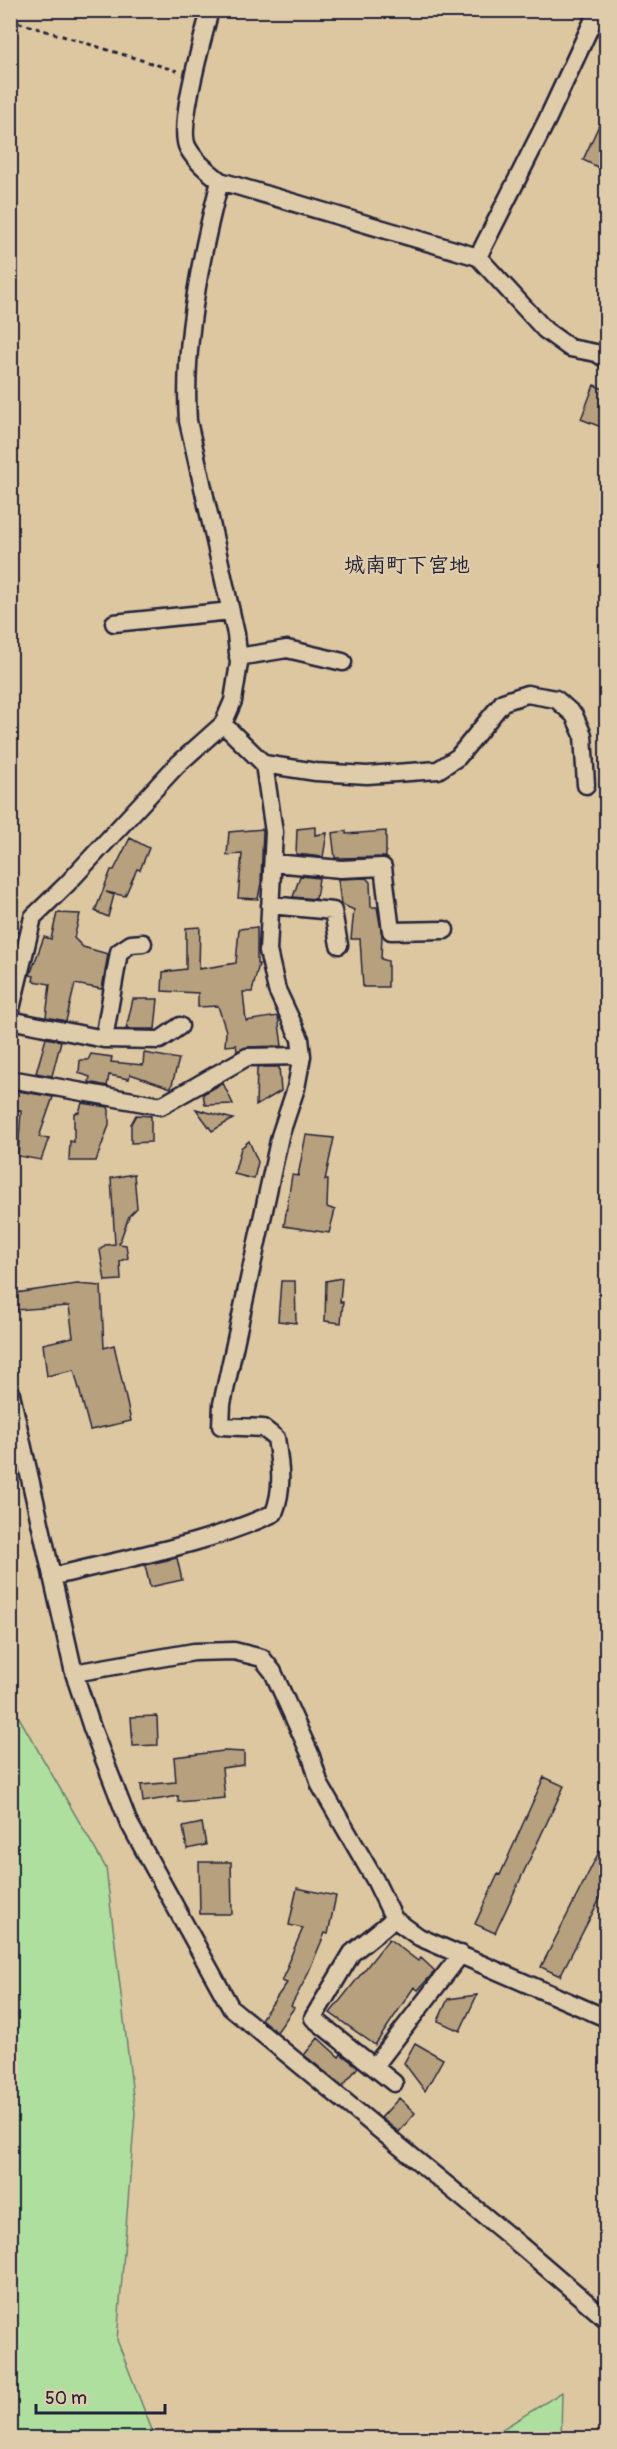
<svg xmlns="http://www.w3.org/2000/svg" width="617" height="2449" font-family="Pangolin,'Klee One',sans-serif">
  <style>
    .green { fill: #afdf9f; stroke: #68806d; stroke-width: 1.5 }
    .building { fill: #b6a07e; stroke: #22223b; stroke-width: 1.5 }
    .lines { fill: none; stroke-linecap: round; stroke-linejoin: round }
    .minor-casing { stroke: #22223b; stroke-width: 21 }
    .path { stroke: #22223b; stroke-width: 3; stroke-dasharray: 4.5 4.5; stroke-linecap: butt }
    .minor { stroke: #dfccaa; stroke-width: 16 }
    .labels { text-anchor: middle; dominant-baseline: central; stroke-width: 4.5; stroke-linejoin: round; paint-order: stroke }
    .quarter-label { font-size: 21px; font-weight: bold; fill: #22223b; stroke: #dfccaa }
  </style>
  <rect width="100%" height="100%" fill="#ddc7a1"/>
  <filter id="ink" filterUnits="userSpaceOnUse"><feTurbulence type="fractalNoise" baseFrequency=".0167" numOctaves="2"/><feDisplacementMap in="SourceGraphic" scale="12" xChannelSelector="R" yChannelSelector="G"/><feConvolveMatrix kernelMatrix="1 2 1 2 8 2 1 2 1" color-interpolation-filters="sRGB"/></filter>
  <g filter="url(#ink)">
    <!-- green -->
    <path class="green" d="M17,1714L106,1868L135,2113L117,2340L155,2438H11L10,1755Z
      M562,2392L561,2438H488Z"/>
    <!-- building -->
    <path class="building" d="M606,110V171L583,160Z
      M594,385L606,390V429L581,419Z
      M315,827V835L327,833L323,857L296,854L297,829Z
      M263,829L261,883L258,899L238,898L242,854L227,855L229,832Z
      M346,831V834L386,831V857L335,858L332,833Z
      M130,838L149,848L140,870L137,869L125,896L106,892L114,895L108,917L95,911L111,870H114Z
      M300,876L319,878L316,899L293,897Z
      M366,878L370,882L371,907H377L382,935L381,959L388,961V987H363L360,939H351L354,910L341,904L338,879Z
      M57,913L80,914L74,938L83,947L108,954L102,989L75,984L66,1021L46,1017L50,984L33,981L34,976L30,975L44,937L51,939Z
      M10,919H14L18,934L10,966Z
      M200,927L199,969L236,963L239,929L257,927V964H259L252,992H243L246,1021L278,1016L282,1046L247,1047L237,1051L236,1045L225,1046L226,1031L218,1006L198,1007V993L162,991L163,972L186,969V928Z
      M133,999H158L155,1029H126Z
      M46,1038L61,1041L52,1076L36,1073Z
      M144,1053L179,1059L171,1088L130,1074L129,1079L109,1075L107,1086L89,1082L90,1077L79,1073L80,1060H88L91,1054L112,1057L111,1062L143,1065Z
      M257,1067H279L281,1091L256,1106Z
      M223,1083L233,1104L205,1105L203,1094Z
      M12,1090L53,1097L39,1137L49,1138L41,1160L18,1156L21,1111L10,1108Z
      M82,1103L108,1107L109,1110V1125L96,1161H69L70,1141L74,1142V1113L79,1112Z
      M196,1109L233,1119L212,1131Z
      M136,1115L151,1116V1142L131,1143V1124Z
      M306,1135L334,1138L325,1180H328L327,1207L335,1210L329,1233L284,1226L292,1175L298,1176Z
      M249,1141L258,1162L254,1179L234,1174L241,1148Z
      M134,1174L137,1208L129,1216L119,1244L126,1245L128,1258L120,1261L121,1280L105,1281L100,1250L105,1245L115,1244L111,1178Z
      M342,1278L340,1302H343L341,1323L325,1321L326,1281Z
      M281,1281H295L296,1323L278,1321Z
      M77,1284L101,1286L104,1348L114,1345L131,1421L90,1430L74,1370L47,1376L43,1344L73,1337L69,1306L15,1310L16,1293Z
      M177,1558L182,1580L150,1587L145,1565Z
      M157,1716L158,1745L133,1746L131,1717Z
      M224,1751L244,1752V1765L222,1768L225,1798L178,1802V1796L143,1802L141,1785L176,1782L174,1757Z
      M544,1777L564,1786L495,1933L475,1924L498,1874L500,1875Z
      M202,1823L206,1845L187,1849L183,1827Z
      M606,1838V1887L560,1976L541,1967Z
      M199,1862H231L232,1914H200Z
      M297,1888L336,1896L328,1934L325,1933L306,1978L291,2006L294,2008L277,2032L261,2019L287,1983L282,1981L289,1966L287,1965L303,1928L289,1925Z
      M389,1939L418,1961L421,1958L435,1971L418,1990L414,1987L375,2045L330,2013Z
      M477,1995L460,2031L438,2021L448,1999Z
      M318,2038L339,2057L341,2054L358,2067L343,2086L304,2055Z
      M415,2043L443,2059L425,2091L404,2063Z
      M399,2098L415,2113L399,2132L381,2118Z"/>
    <g class="lines">
      <defs>
        <path id="minor" d="M210,10C204,35 176,128 188,148C195,161 208,171 220,181L478,257L545,330L570,348L596,353L606,359
          M478,257L547,120L598,10
          M114,623L231,611
          M238,657L287,649L343,662
          M223,724L264,764L316,772L367,775L438,770L458,757L503,702L527,694L556,699L574,715L583,735L586,785
          M273,863L341,869L383,867L391,931L445,930
          M270,905L333,911L339,945
          M10,1013L33,917L67,884L176,766L223,724L233,701L239,663L236,634L188,421C183,347 201,254 220,181
          M10,1020L104,1039L160,1040L180,1026
          M104,1039L119,952L131,944L143,943
          M10,1079L161,1106L247,1057L302,1056
          M10,1390L74,1673L92,1728L128,1821L231,2008L520,2245L606,2319
          M52,1577C124,1558 206,1545 274,1513C284,1488 280,1464 276,1438L263,1428L221,1426L222,1404L280,1136L296,1088L302,1056L300,1039L277,990L268,951L274,832L264,764
          M74,1673L194,1652L234,1651L262,1658L273,1672L311,1756L320,1785L375,1880L394,1919L419,1937L606,2018
          M394,1919L352,1953L313,2018L394,2083
          M374,2067L461,1954"/>
      </defs>
      <!-- minor casing -->
      <use href="#minor" class="minor-casing"/>
      <!-- path -->
      <path class="path" d="M10,20L177,71"/>
      <!-- minor -->
      <use href="#minor" class="minor"/>
    </g>
  </g>
  <g class="labels">
    <!-- quarter labels -->
    <g class="quarter-label">
      <text x="407" y="565">城南町下宮地</text>
    </g>
  </g>
  <!-- margin -->
  <rect width="617" height="2449" fill="none" stroke="#dfccaa" stroke-width="36"/>
  <rect x="18" y="18" width="581" height="2413" fill="none" stroke="#22223b" stroke-width="2" filter="url(#ink)"/>
  <!-- scale -->
  <path d="M36 2404v9h129v-9" fill="none" stroke="#22223b" stroke-width="3"/>
  <text x="45" y="2404" font-size="18" fill="#22223b" stroke="#dfccaa" stroke-width="4.5" paint-order="stroke">50 m</text>
</svg>
